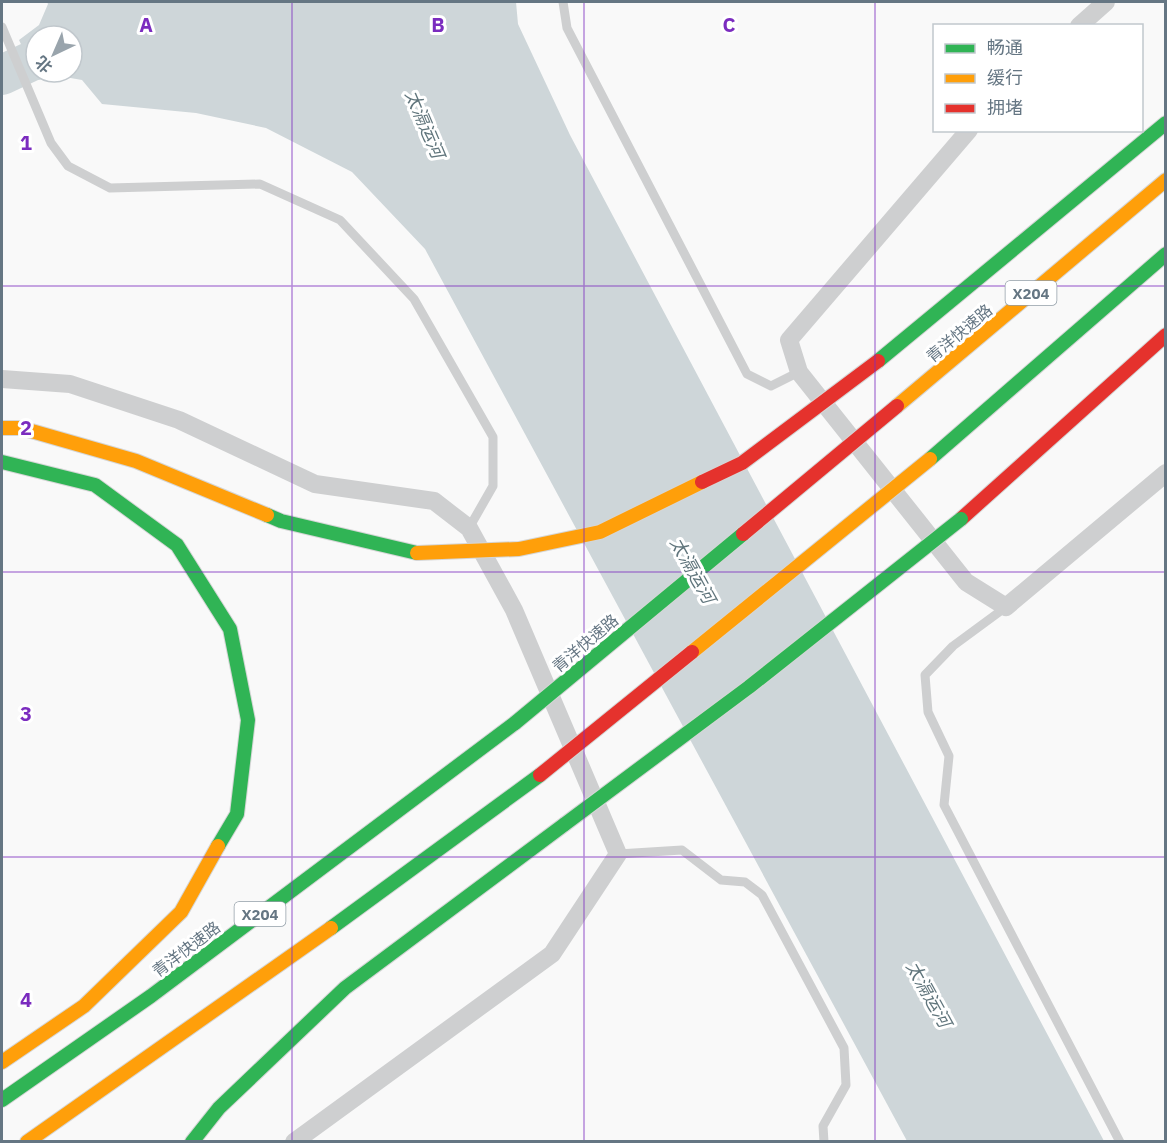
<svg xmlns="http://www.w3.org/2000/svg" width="1167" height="1143" font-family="'IBM Plex Sans','Noto Sans SC',sans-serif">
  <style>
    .water { fill: #ced6d9; fill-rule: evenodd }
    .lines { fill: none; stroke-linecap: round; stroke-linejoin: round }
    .river { stroke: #ced6d9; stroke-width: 40 }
    .fast-casing { stroke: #d5d6d6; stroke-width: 16 }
    .slow-casing { stroke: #d5d6d6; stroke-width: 16 }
    .jam-casing { stroke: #d5d6d6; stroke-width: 16 }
    .lane { stroke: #cecfd0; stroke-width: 9 }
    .street { stroke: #cecfd0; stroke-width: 18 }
    .fast { stroke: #30b455; stroke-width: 14 }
    .slow { stroke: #ff9f0a; stroke-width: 14 }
    .jam { stroke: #e5322d; stroke-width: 14 }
    .fast-bridge-casing { stroke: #d5d6d6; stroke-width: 16; stroke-linecap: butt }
    .slow-bridge-casing { stroke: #d5d6d6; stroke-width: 16; stroke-linecap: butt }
    .jam-bridge-casing { stroke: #d5d6d6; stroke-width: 16; stroke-linecap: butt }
    .fast-bridge { stroke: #30b455; stroke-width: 14 }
    .slow-bridge { stroke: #ff9f0a; stroke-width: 14 }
    .jam-bridge { stroke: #e5322d; stroke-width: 14 }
    .grid { fill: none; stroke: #7b2cbf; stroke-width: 1.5; stroke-opacity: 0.55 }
    .labels { text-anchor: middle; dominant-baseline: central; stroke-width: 6; stroke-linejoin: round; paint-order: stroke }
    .shield { fill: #fff; stroke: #939fa8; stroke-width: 1.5 }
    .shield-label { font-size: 15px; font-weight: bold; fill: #657683 }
    .street-label { font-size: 16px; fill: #657683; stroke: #fff }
    .water-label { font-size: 18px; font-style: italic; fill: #60757c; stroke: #fff }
    .grid-label { font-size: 20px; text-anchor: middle; font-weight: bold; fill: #7b2cbf; stroke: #fff; stroke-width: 6; stroke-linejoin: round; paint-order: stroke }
  </style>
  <rect width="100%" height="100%" fill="#f9f9f9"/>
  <!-- water -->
  <path class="water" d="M47,2H516L518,24L570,135L1104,1141H907L425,249L352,172L266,128L196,113L102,104L82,80L59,76L38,80L19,40L39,25L48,4ZM36,36H72V72H36Z"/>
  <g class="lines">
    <!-- river -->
    <path class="river" d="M2,75L36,59"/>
    <defs>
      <path id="fast" d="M878,361L1166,123
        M930,459L1166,254
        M2,462L95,485L177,545L230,629L248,720L237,814L218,846
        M267,515L281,521L417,553
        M331,928L540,775
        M2,1100L151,996L515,723
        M192,1142L219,1108L345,988L565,824"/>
      <path id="slow" d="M897,406L1166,180
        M2,428H21L136,461L267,515
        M2,1062L84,1006L181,912L218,846
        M27,1142L331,928"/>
      <path id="jam" d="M961,519L1166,335"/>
    </defs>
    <!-- fast casing -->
    <use href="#fast" class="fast-casing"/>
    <!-- slow casing -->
    <use href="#slow" class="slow-casing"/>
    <!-- jam casing -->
    <use href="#jam" class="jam-casing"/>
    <!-- lane -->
    <path class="lane" d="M563,2L567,28L747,374L771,386L799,372
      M2,27L51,143L68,166L110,188L260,184L340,220L414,299L493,437V486L469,528
      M1006,607L953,646L925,675L928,712L949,756L944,805L1120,1142
      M618,854L682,850L721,880L745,882L762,895L844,1048L846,1085L823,1126L824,1142"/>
    <!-- street -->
    <path class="street" d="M1079,26L1106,2
      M969,130L789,340L799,372L966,582L1006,607L1166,473
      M2,379L70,384L179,420L315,484L434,501L469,528L514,610L618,854L552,954L294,1142"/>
    <!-- fast -->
    <use href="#fast" class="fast"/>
    <!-- slow -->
    <use href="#slow" class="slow"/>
    <!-- jam -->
    <use href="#jam" class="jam"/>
    <defs>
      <path id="fast-bridge" d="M515,723L743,534
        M565,824L749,687L961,519"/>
      <path id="slow-bridge" d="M417,553L519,549L600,532L702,482
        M692,652L930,459"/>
      <path id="jam-bridge" d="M702,482L742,463L878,361
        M743,534L897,406
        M540,775L692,652"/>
    </defs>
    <!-- fast-bridge casing -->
    <use href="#fast-bridge" class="fast-bridge-casing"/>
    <!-- slow-bridge casing -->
    <use href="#slow-bridge" class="slow-bridge-casing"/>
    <!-- jam-bridge casing -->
    <use href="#jam-bridge" class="jam-bridge-casing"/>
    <!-- fast-bridge -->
    <use href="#fast-bridge" class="fast-bridge"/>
    <!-- slow-bridge -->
    <use href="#slow-bridge" class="slow-bridge"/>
    <!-- jam-bridge -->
    <use href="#jam-bridge" class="jam-bridge"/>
  </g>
  <!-- grid -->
  <path class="grid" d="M292,2V1142M584,2V1142M875,2V1142M2,286H1166M2,572H1166M2,857H1166"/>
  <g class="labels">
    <!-- shield labels -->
    <g class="shield">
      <rect x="1005.5" y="281" width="51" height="24" rx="4.5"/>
      <rect x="234.5" y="902" width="51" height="24" rx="4.5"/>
    </g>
    <g class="shield-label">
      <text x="1031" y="293">X204</text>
      <text x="260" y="914">X204</text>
    </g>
    <!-- street labels -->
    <g class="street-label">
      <text transform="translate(959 333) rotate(-40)">青洋快速路</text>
      <text transform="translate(585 643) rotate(-40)">青洋快速路</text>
      <text transform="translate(186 949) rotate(-37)">青洋快速路</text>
    </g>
    <!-- water labels -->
    <g class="water-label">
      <text transform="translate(425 124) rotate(67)">太滆运河</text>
      <text transform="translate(693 570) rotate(61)">太滆运河</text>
      <text transform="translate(929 994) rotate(61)">太滆运河</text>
    </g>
  </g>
  <g class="grid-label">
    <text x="146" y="32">A</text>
    <text x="438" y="32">B</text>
    <text x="729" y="32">C</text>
    <text x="26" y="150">1</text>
    <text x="26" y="435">2</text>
    <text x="26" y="721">3</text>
    <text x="26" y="1007">4</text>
  </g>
  <!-- border -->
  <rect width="1167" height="1143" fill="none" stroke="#657683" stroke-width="6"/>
  <!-- legend -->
  <rect x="933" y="24" width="210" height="108" fill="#ffffff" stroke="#c1c8cd" stroke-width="1.5"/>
  <rect x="945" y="44" width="30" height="9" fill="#30b455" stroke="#c1c8cd" stroke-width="1.5"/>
  <text x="987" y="54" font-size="18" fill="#657683">畅通</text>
  <rect x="945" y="74" width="30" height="9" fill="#ff9f0a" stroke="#c1c8cd" stroke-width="1.5"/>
  <text x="987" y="84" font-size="18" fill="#657683">缓行</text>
  <rect x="945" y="104" width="30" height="9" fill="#e5322d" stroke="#c1c8cd" stroke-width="1.5"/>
  <text x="987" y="114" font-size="18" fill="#657683">拥堵</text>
  <!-- north arrow -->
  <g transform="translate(54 54) rotate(224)"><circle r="28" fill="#ffffff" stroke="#c1c8cd" stroke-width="1.5"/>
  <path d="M0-4.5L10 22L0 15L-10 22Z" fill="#99a4ac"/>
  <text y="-9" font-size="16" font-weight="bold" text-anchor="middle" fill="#657683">北</text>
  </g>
</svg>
